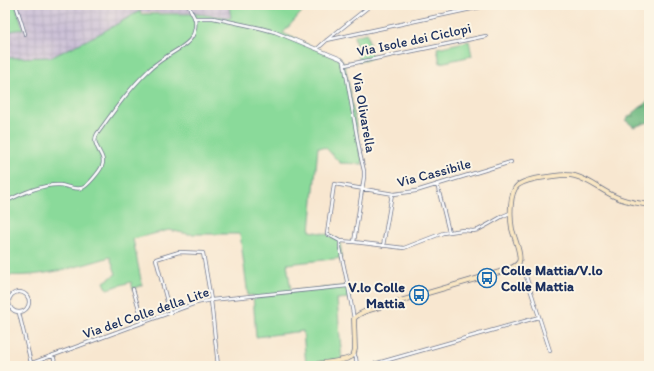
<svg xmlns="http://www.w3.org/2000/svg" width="654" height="371" font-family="Itim,sans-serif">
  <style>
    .industrial { fill: url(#industrial-grid) }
    .grass { fill: #8ada9a; stroke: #52847c }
    .forest { fill: url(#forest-firs); stroke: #457470 }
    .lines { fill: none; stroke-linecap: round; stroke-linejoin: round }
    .street-casing { stroke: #686f86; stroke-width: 4 }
    .secondary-casing { stroke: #686f86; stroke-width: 5.5 }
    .street { stroke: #fff; stroke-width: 2.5 }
    .secondary { stroke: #fae7c3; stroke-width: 4 }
    .labels { text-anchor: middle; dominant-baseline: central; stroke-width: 4; stroke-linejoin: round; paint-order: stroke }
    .street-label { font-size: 14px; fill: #1b2f5e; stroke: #fcf5e5 }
    .poi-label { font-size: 14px; font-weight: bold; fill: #1b2f5e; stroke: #fcf5e5; text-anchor: start }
  </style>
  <defs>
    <pattern id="industrial-grid" width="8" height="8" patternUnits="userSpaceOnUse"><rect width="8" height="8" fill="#cabfd6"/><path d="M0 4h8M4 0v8" fill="none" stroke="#ada4ba"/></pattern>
    <pattern id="forest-firs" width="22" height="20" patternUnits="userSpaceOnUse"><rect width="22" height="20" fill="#6fba82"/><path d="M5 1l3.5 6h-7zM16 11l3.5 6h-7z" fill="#5a986e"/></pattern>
  </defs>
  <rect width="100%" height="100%" fill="#fcf5e5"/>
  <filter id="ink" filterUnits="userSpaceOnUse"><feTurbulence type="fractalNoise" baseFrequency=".025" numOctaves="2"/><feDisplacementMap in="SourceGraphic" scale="8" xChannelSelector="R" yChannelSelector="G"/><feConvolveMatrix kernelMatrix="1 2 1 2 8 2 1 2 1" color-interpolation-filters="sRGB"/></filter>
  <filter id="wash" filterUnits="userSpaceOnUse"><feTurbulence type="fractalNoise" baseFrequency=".012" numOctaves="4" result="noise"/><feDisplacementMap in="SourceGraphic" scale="16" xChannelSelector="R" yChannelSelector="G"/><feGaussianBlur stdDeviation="0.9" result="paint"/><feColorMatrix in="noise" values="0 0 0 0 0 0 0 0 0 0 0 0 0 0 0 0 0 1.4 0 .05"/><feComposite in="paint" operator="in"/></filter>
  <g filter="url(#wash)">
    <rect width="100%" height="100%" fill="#f8e7d0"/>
    <!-- industrial -->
    <path class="industrial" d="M16,5H229L231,18L197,14L140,12L103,32L52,57L8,58L5,52V32L23,29Z"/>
    <!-- grass -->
    <path class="grass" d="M5,5H16L23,29L5,32Z
      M229,5H308L283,33L317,49L341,59L345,65L363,164L340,163L326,148L318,147L310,231L327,234L340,241L342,258L287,264L291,291L348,286L350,298L337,299L342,362L306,365L303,331L256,337L253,295L248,296L240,234H188L169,230L133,239L142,285L133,289L131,282L107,289L104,282L116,274L110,257C77,267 39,278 5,275V52L8,58L52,57L103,32L140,11L141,14H197L231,18Z
      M367,33L372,58L359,61L354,36Z
      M469,41L472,56L440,63L437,48Z"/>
    <!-- forest -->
    <path class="forest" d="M649,100V122L634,127L625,120Z"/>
  </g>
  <g filter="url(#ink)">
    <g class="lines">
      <defs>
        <path id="street" d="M16,5L25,34
          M194,18H213L260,28L275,32L341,59L344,62L360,154L364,171V177L354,242
          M327,40L490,5
          M317,49L327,40L371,5
          M345,65L486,36
          M437,184L449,232
          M5,202C20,194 43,184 60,185C67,186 75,190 82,188C87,187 100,171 102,166C107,155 90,146 97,134C113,112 129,89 149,70C154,65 160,61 166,57C174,51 187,46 192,37C195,32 196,24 195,19C193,14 190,11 189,5
          M510,213L503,216L489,224L478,230L473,231L463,230L443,233L404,248L354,242L340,241L327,234L334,184L394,194L416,191L511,162
          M340,241V248L348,286L354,319
          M383,246L392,194
          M518,262L525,273L550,351
          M133,289L143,322
          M9 302a10 10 0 1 1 20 0a10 10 0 1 1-20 0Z
          M19,313L31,363
          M170,313L156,259L179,252L203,253L211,300L218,366
          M354,354L356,358L357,366
          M53,355L56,366
          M24,366L196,303L211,300L348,286
          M367,366L539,317
          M648,366L649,365"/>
        <path id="secondary" d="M294,366C307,364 341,363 351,357C354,356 354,353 355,349L354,319C356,315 362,313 366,311L503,271C509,269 516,267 519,262C522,255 514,237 512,229C510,218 509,192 518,185C528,178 543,178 554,176C561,175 568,174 575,176C590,180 602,191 616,197C626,202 638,203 649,205"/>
      </defs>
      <!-- street casing -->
      <use href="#street" class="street-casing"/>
      <!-- secondary casing -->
      <use href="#secondary" class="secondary-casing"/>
      <!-- street -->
      <use href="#street" class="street"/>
      <!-- secondary -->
      <use href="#secondary" class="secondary"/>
    </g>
  </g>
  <!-- icons -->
  <defs>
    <symbol id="bus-ring" viewBox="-11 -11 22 22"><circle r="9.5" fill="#fcf5e5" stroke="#1f6fb2" stroke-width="1.5"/><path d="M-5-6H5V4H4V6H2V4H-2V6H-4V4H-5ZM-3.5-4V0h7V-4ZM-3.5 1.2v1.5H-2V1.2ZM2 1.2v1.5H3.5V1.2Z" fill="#1f6fb2"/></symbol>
  </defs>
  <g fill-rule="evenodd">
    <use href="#bus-ring" x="476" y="267" width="22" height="22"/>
    <use href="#bus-ring" x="408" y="284" width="22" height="22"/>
  </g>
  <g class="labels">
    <!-- street labels -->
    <g class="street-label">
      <text transform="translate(414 40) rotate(-12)">Via Isole dei Ciclopi</text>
      <text transform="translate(364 113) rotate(80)">Via Olivarella</text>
      <text transform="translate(434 173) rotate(-15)">Via Cassibile</text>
      <text transform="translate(146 313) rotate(-19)">Via del Colle della Lite</text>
    </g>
    <!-- poi labels -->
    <g class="poi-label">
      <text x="501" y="270">Colle Mattia/V.lo<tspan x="501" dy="16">Colle Mattia</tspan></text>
      <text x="405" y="287" text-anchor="end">V.lo Colle<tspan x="405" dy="16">Mattia</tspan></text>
    </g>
  </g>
  <!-- margin -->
  <rect width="654" height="371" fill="none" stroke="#fcf5e5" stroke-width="20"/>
</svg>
